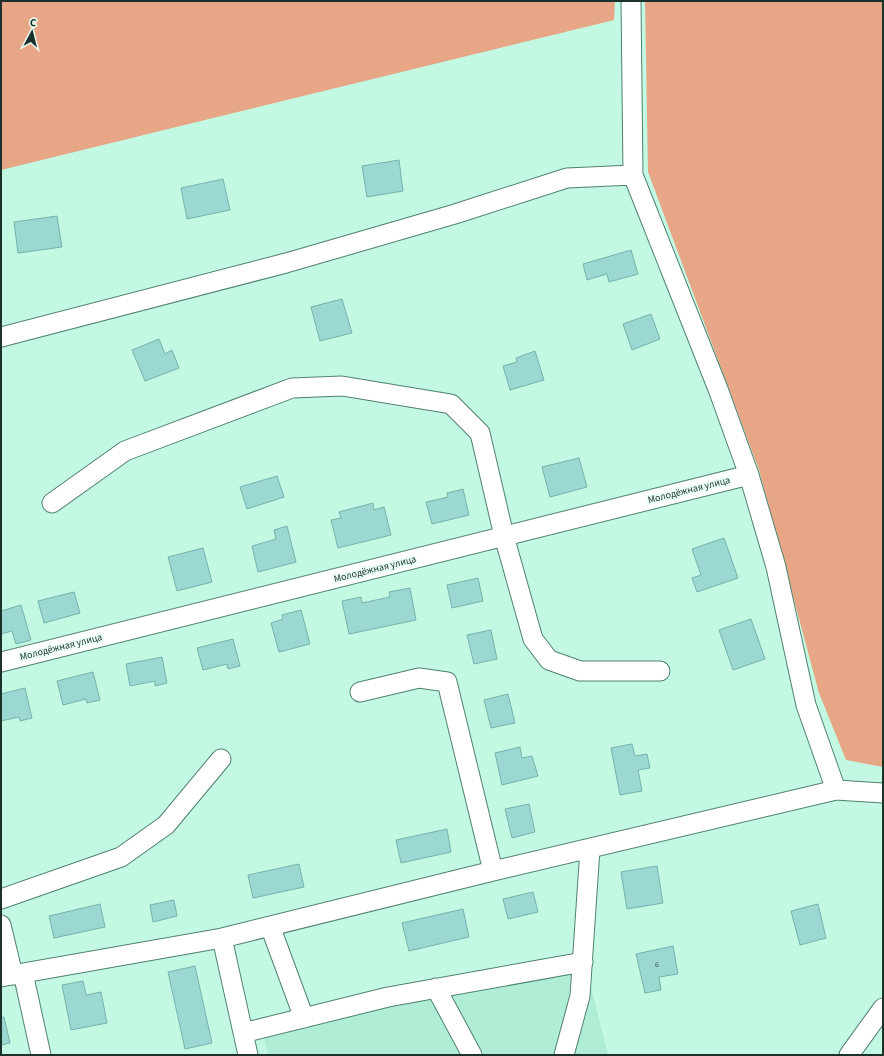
<svg xmlns="http://www.w3.org/2000/svg" width="884" height="1056" font-family="'Source Sans 3',sans-serif">
  <style>
    .built { fill: #afeed5 }
    .green { fill: #e7a786 }
    .building { fill: #9cd8d2; stroke: #76b2ac }
    .lines { fill: none; stroke-linecap: round; stroke-linejoin: round }
    .minor-casing { stroke: #4f816e; stroke-width: 21 }
    .minor { stroke: #fff; stroke-width: 19 }
    .labels { text-anchor: middle; dominant-baseline: central; stroke-width: 4; stroke-linejoin: round; paint-order: stroke }
    .number-label { font-size: 8px; fill: #3c5b53 }
    .street-label { font-size: 10px; fill: #1c3129; stroke: #e9fef5 }
  </style>
  <rect width="100%" height="100%" fill="#c3f9e3"/>
  <!-- built -->
  <path class="built" d="M583,955L608,1055H268L264,1037Z"/>
  <!-- green -->
  <path class="green" d="M1,1H615L614,20L1,170Z
    M645,1H883V767L846,760L819,693L759,470L648,172Z"/>
  <!-- building -->
  <path class="building" d="M399,160L403,191L367,197L362,166Z
    M223,179L230,210L187,219L181,188Z
    M57,216L62,247L18,253L14,222Z
    M631,250L638,274L609,282L607,274L587,280L583,264Z
    M342,299L352,333L320,341L311,307Z
    M651,314L660,339L632,350L623,324Z
    M159,339L165,354L172,350L179,368L145,381L132,350Z
    M535,351L544,380L510,390L503,366L517,362L516,358Z
    M579,458L587,487L550,497L542,467Z
    M277,476L284,497L247,509L240,487Z
    M463,489L469,515L432,524L426,502L448,497L447,493Z
    M373,503L374,510L384,507L391,535L338,548L331,520L341,518L339,512Z
    M287,526L296,562L258,572L252,546L276,539L274,530Z
    M724,538L738,578L697,592L692,578L701,575L692,549Z
    M203,548L212,582L177,591L168,557Z
    M478,578L483,601L452,608L447,585Z
    M410,588L416,620L349,634L342,601L361,597L362,603L390,597L389,592Z
    M74,592L80,613L44,623L38,601Z
    M21,605L31,640L16,644L12,631L1,634V611Z
    M301,610L310,644L279,652L271,623L283,619L282,615Z
    M751,619L765,659L733,670L719,630Z
    M491,630L497,659L474,664L467,635Z
    M233,639L240,666L228,669L227,664L203,670L197,648Z
    M162,657L167,683L155,686V681L130,686L126,664Z
    M93,672L100,700L87,703L86,699L63,705L57,681Z
    M25,688L32,718L20,721L19,717L1,721V694Z
    M508,694L515,723L491,728L484,700Z
    M632,744L635,756L647,754L650,768L638,770L642,791L620,795L611,748Z
    M520,747L522,758L532,756L538,776L502,785L495,753Z
    M529,804L535,832L512,838L505,809Z
    M447,829L451,852L401,863L396,840Z
    M299,864L304,887L253,898L248,875Z
    M657,866L663,903L627,909L621,872Z
    M533,892L538,912L508,919L503,899Z
    M174,900L177,916L153,922L150,905Z
    M100,904L105,927L54,938L49,916Z
    M818,904L826,938L800,945L791,911Z
    M463,909L469,937L409,951L402,923Z
    M673,946L678,974L659,977L661,990L645,993L636,954Z
    M195,966L212,1043L185,1049L168,972Z
    M83,981L86,995L101,992L107,1023L71,1030L62,985Z
    M1,1017H4L10,1043L1,1045Z"/>
  <g class="lines">
    <defs>
      <path id="minor" d="M631,1L633,175L718,389L749,475L776,567L806,705L836,790
        M1,337L286,263L455,214L567,178L633,175
        M52,503L125,451L292,388L342,386L451,404L480,433L504,536L533,639L549,660L580,671H660
        M1,662L749,475
        M360,692L419,678L447,682L493,871
        M1,899L121,857L166,825L221,759
        M1,925L13,975
        M270,926L304,1018
        M222,938L248,1055
        M23,973L41,1055
        M1,977L222,938L493,871L836,790L883,793
        M436,988L472,1055
        M243,1033L388,997L583,962
        M564,1055L580,996L590,849
        M849,1055L883,1008"/>
    </defs>
    <!-- minor casing -->
    <use href="#minor" class="minor-casing"/>
    <!-- minor -->
    <use href="#minor" class="minor"/>
  </g>
  <g class="labels">
    <!-- number labels -->
    <g class="number-label">
      <text x="657" y="964">6</text>
    </g>
    <!-- street labels -->
    <g class="street-label">
      <text transform="translate(689 490) rotate(-14)">Молодёжная улица</text>
      <text transform="translate(375 569) rotate(-14)">Молодёжная улица</text>
      <text transform="translate(61 647) rotate(-14)">Молодёжная улица</text>
    </g>
  </g>
  <!-- border -->
  <rect width="884" height="1056" fill="none" stroke="#1c3129" stroke-width="4"/>
  <!-- north arrow -->
  <g transform="translate(32 32) rotate(7)" stroke="#e9fef5" stroke-width="3" paint-order="stroke">
  <path d="M0-3L7 15L0 10L-7 15Z" fill="#1c3129"/>
  <text y="-6" font-size="11" font-weight="bold" text-anchor="middle" fill="#1c3129">С</text>
  </g>
</svg>
